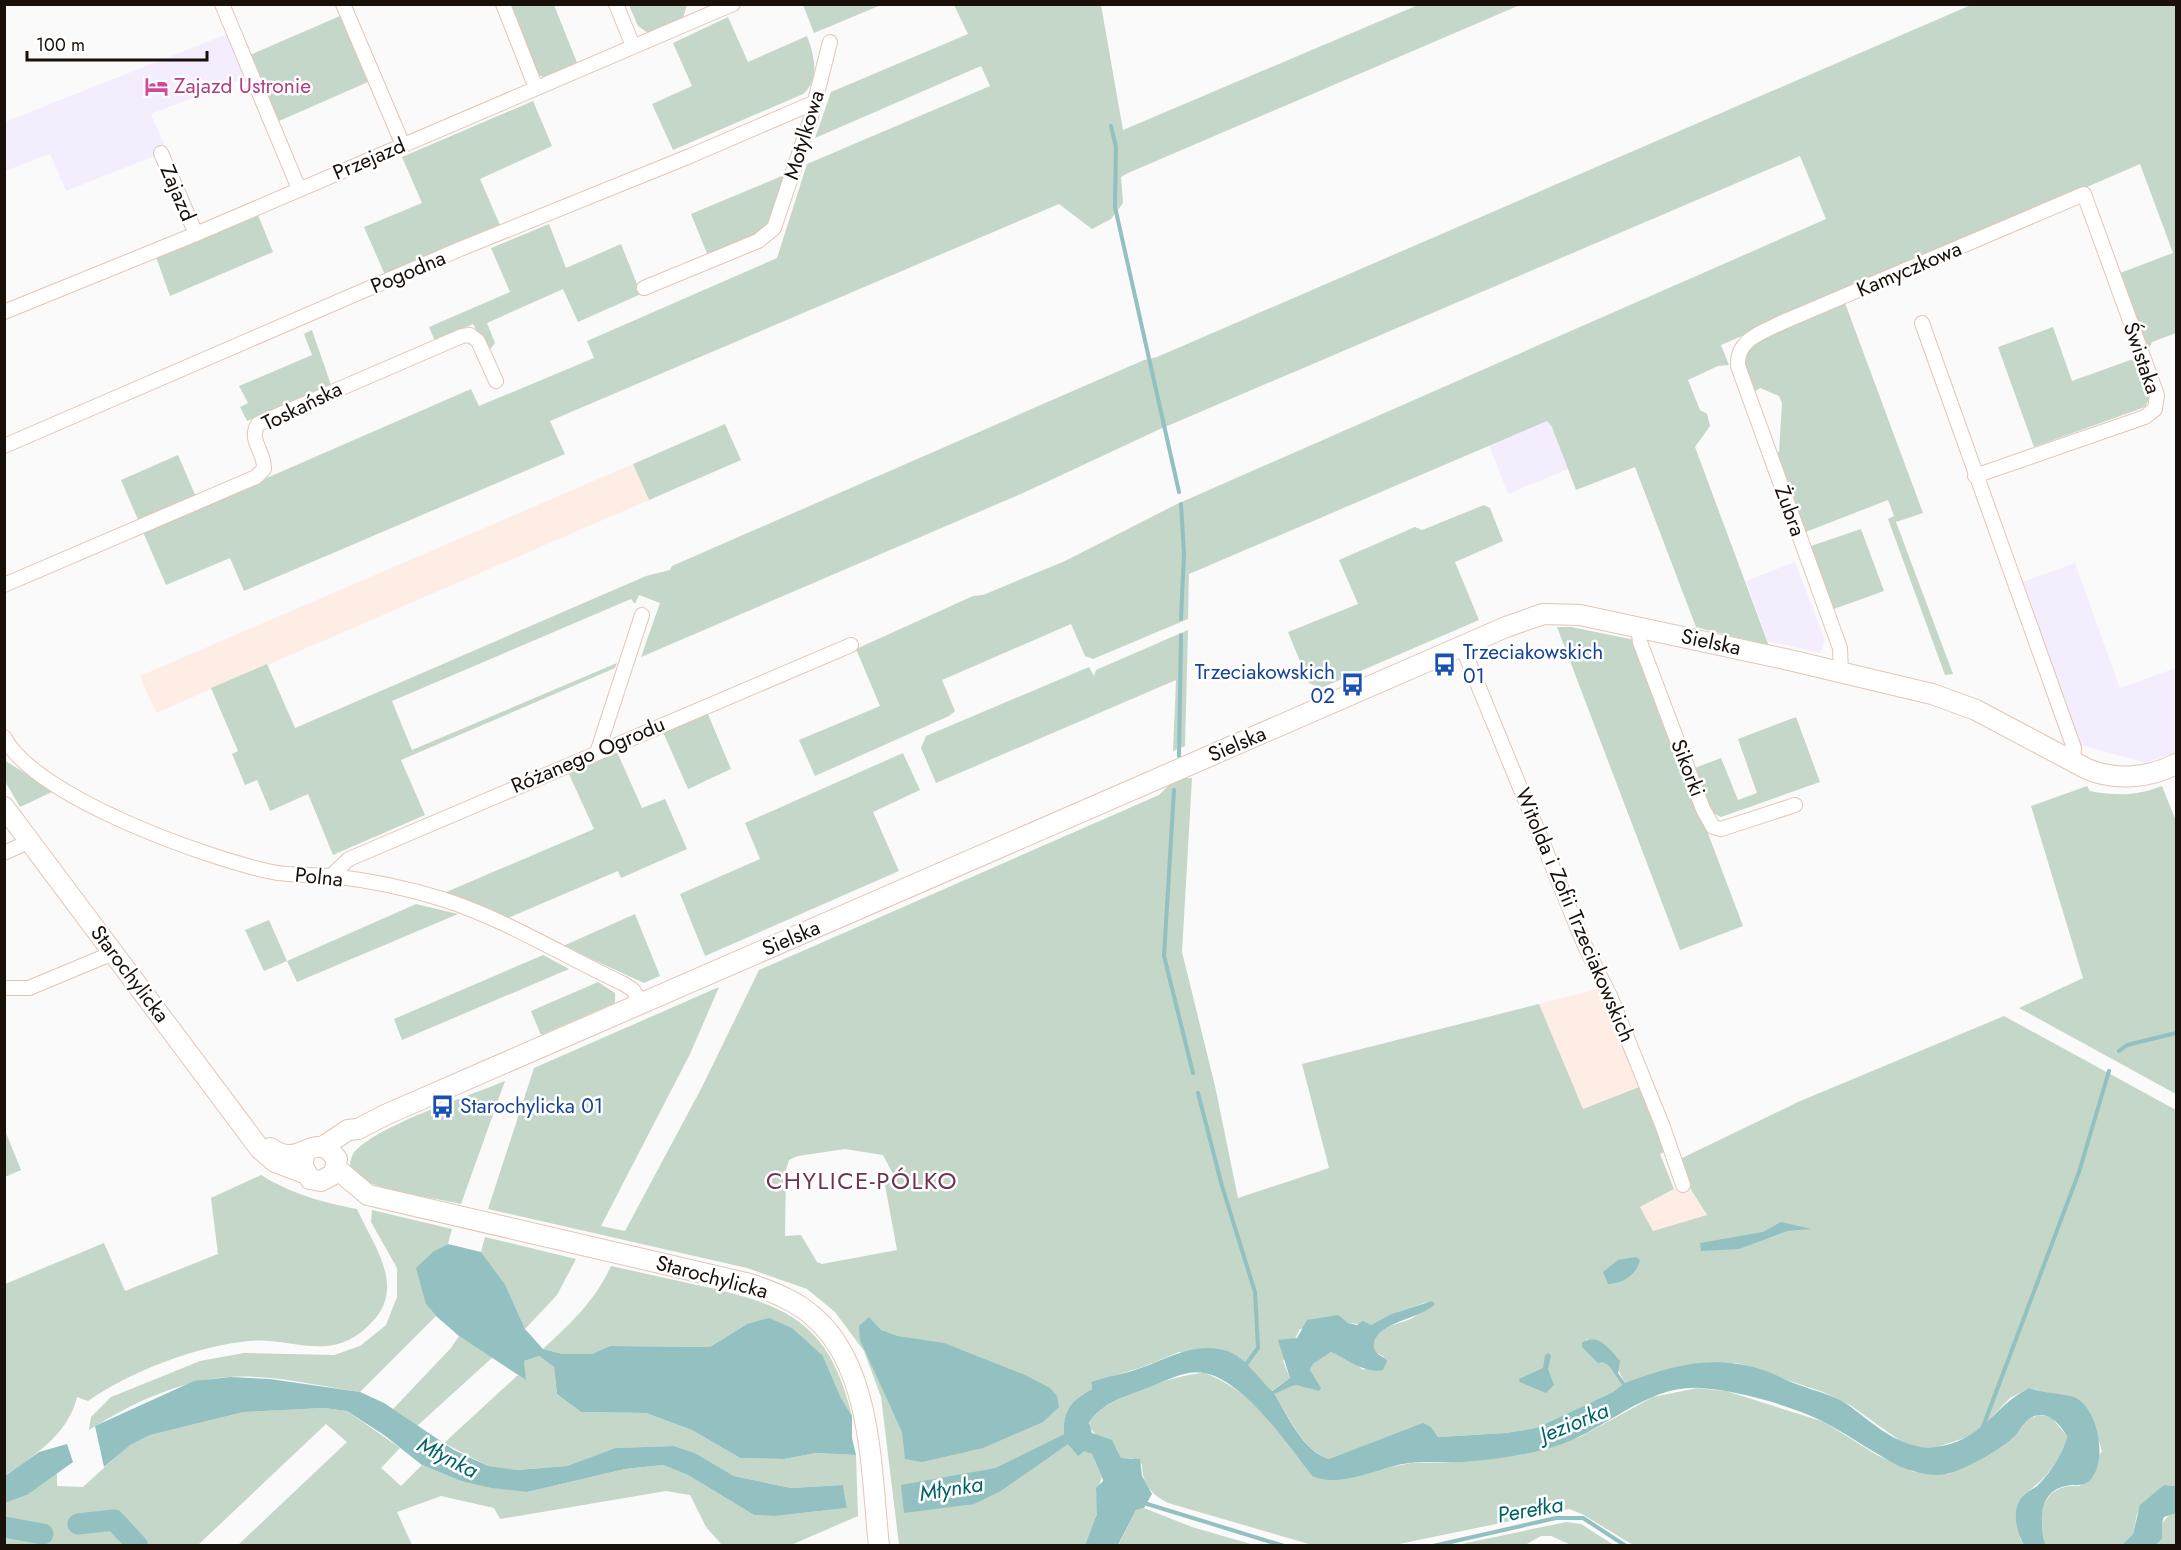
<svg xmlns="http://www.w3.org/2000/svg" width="2181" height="1550" font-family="Jost,sans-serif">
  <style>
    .commercial { fill: #f3edfe }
    .built { fill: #fdede5 }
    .green { fill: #c4d7c8; fill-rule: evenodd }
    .water { fill: #93c0c0 }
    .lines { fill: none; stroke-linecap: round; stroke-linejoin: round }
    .stream { stroke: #93c0c0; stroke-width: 4 }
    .river { stroke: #93c0c0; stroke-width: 21 }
    .street-casing { stroke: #e4c5b5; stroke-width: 16 }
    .secondary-casing { stroke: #e4c5b5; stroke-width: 22 }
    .street { stroke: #fff; stroke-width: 14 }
    .secondary { stroke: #fff; stroke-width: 20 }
    .labels { text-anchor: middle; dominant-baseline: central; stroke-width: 5; stroke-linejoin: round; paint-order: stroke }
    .hotel-label { font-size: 21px; fill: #b23c85; stroke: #fff; text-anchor: start }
    .street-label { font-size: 21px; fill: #1a100a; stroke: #fff }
    .transit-label { font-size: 21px; fill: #164399; stroke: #fff; text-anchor: start }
    .water-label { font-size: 22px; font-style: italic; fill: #006465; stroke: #fff }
    .quarter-label { font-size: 24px; letter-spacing: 1.5px; fill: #713153; stroke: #fff }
  </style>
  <rect width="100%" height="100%" fill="#fafafa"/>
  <!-- commercial -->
  <path class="commercial" d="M227,34L246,77L151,114L167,151L66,191L50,154L5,171V122Z
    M1547,421L1552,427L1568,469L1508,494L1489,445Z
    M1795,562L1825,640L1820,653L1768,641L1746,581Z
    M2075,563L2120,688L2176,668V752L2147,763L2080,745L2020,583Z"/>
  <!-- built -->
  <path class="built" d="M633,464L649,500L156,713L140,676Z
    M1602,988L1642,1086L1583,1110L1539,1004Z
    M1687,1183L1707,1215L1653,1231L1640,1207Z"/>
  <!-- green -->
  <path class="green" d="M509,5H554L578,65L546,78L536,74Z
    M629,5H687L683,18L648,33L638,26Z
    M803,5H881L814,33Z
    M954,5H1101L1123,130L1418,5H1520L1128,173L1121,177L1123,203L1111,219L1092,229L1059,204L550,421L565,454L244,591L230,558L166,585L143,532L471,389L479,406L594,358L587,341L777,258L807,164L990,86L981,66L815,138L831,92L968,34Z
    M1971,5H2176V333L2152,342L2148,351L2120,273L2173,253L2140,164L1721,345L1729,365L1718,366L1688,380L1700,410L1707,414L1710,426L1695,447L1769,646L1696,627L1635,467L1576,490L1552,427L1547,421L1189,574L1188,619L1093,659L1085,656L1071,624L942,680L955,711L949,716L815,776L799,740L880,706L856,649L973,596L983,595L1065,561L1177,504L1826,219L1800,156L1158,430L1023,493L641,657L660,603L639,595L635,604L631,599L392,701L412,750L617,663L615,668L401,760L425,815L333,855L308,794L270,811L257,780L245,785L232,754L238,751L211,688L267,664L295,728L646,576L670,570L672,566L1144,360L1157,357Z
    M340,16L368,82L279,121L250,55Z
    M728,17L748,62L807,36C814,55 821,79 803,94L673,150L652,104L692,86L673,43Z
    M533,101L552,146L480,179L500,225L385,275L364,227L422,203L402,157Z
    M782,176L788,178C765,237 766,234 708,256L691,214Z
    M258,215L273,252L170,296L156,257Z
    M549,224L566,268L621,244L641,294L578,322L563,289L487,323L495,343L488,352L473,324L435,341L429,327L510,292L491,248Z
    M1845,303L1923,513L1896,522L1953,674L1945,675L1888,519L1894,516L1888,500L1803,533L1773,453L1779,452L1782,403L1779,396L1760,388L1751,394C1745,373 1738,354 1757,339Z
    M2053,327L2072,381L2136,358L2150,397L2145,407L2034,447L1998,347Z
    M312,330L331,385L247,421L240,407L248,403L239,386L312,355L304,334Z
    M725,424L741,460L649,500L633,464Z
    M178,455L196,497L139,522L121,480Z
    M1484,505L1490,508L1503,541L1455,562L1479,620L1321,688L1309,683L1288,632L1358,604L1339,560L1415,527L1422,530Z
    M1861,529L1884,591L1831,610L1808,547Z
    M1557,627H1571L1635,640L1743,926L1680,950Z
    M1188,630L1185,746L1173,751L1176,680L936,783L921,748L926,736L1089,667L1094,676L1096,670Z
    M707,712L731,769L688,789L663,732Z
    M1796,717L1820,782L1721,817L1709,811L1692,769L1721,758L1738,800L1757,793L1738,739Z
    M617,752L642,808L665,799L687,849L621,878L618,871L508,918L444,893L594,829L568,772Z
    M903,753L920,790L873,812L899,871L705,956L680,894L760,859L745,823Z
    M4,760L54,791L20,807L5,781Z
    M1184,778H1192L1182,952L1215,1086L1238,1198L1329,1168L1302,1064L1539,1004L1583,1109L1642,1086L1666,1151L1660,1154L1674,1189L1640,1207L1653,1231L1707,1215L1687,1183L1680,1159L1798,1102L2004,1016L2176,1110V1486L2164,1485L2137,1514L2133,1534L2122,1545H2046C2042,1537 2043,1532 2042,1522C2040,1499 2055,1484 2080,1486L2102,1451L2089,1411L2060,1396L2029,1388L2010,1398L1974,1435L1937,1447L1919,1448L1906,1445L1850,1405L1823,1392L1736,1363L1625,1383L1618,1370L1587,1339L1582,1347L1609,1366L1622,1385L1613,1392L1536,1428L1506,1433L1438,1437L1431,1428L1423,1424L1329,1459C1302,1451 1290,1415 1273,1394L1295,1385L1315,1390L1320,1388L1310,1370L1313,1364L1331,1352L1353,1361L1363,1370L1384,1357L1374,1351C1370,1324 1400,1326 1414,1317C1419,1314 1423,1307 1427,1302L1391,1314L1371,1325L1348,1323L1300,1329L1283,1361L1290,1378L1271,1391L1250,1368L1179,1352L1140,1368L1091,1382L1092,1389C1072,1399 1063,1411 1064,1434L995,1468L902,1486L1001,1491L1068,1443L1092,1454L1102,1477L1096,1494C1103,1511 1090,1529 1085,1545H899L881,1397L864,1351L835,1312L807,1289L747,1268L488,1209L534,1068L719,987L690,1054L601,1226L625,1231L702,1087L759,970L1159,795L1170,784ZM845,1149L883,1155L894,1176L885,1185L897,1250L822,1264L817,1262L801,1235L785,1236L786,1170L789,1160L798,1156Z
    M2087,786L2090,791C2117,796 2136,796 2162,786L2176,821V1094L2019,1008L2083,978L2031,806Z
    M416,904L458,914L297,982L287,961L264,971L245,930L269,920L287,961Z
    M635,914L660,976L644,983L563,946Z
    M543,955L569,969L402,1040L394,1019Z
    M598,982L615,993V1003L541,1035L531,1011Z
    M505,1081L461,1204C437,1198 372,1190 355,1175C346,1168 351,1154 358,1148C388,1122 466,1097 505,1081Z
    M4,1128L21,1170L5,1177H4Z
    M261,1175C292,1194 321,1202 357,1209C375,1249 409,1290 367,1327C357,1337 341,1345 327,1346C301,1348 275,1338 249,1341C197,1346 131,1371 88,1401L77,1397C68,1435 34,1455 5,1476V1284L104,1243L125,1291L218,1254L211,1198Z
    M372,1210L452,1229L448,1244L434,1251L426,1304L436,1316L360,1392C318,1386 272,1374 229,1377C180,1380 130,1404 89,1430L91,1417L111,1397L200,1361L244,1353L334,1355L360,1346L386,1325L397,1297V1268L371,1222Z
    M485,1237L576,1259L557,1295L525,1329L505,1284L481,1252Z
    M611,1266C643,1273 674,1280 706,1287C792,1306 830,1326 852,1416L841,1398L823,1356L747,1324L710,1347L610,1346L592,1354H563L543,1349C571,1323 595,1301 611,1266Z
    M459,1336L493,1357L417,1426L393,1409L451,1348Z
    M539,1356L554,1367L557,1394L581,1412L646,1413L692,1430L740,1458L784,1459L816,1453L856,1455L858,1516L791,1545H722L706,1527L690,1495L666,1491L500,1519L494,1508L441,1496L397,1512L412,1545H238L347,1442L326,1424L198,1545L5,1546V1503L27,1495L57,1472V1486L83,1487L129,1445L150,1435L244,1412L324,1408L347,1411L400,1448L381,1468L401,1486L422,1465L461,1481L527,1492L625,1469L663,1465L688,1475L754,1515L775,1516L847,1508L843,1485L791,1488L734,1476L695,1453L674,1446L615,1448L567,1466L516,1470L488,1466L444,1443L518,1375L525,1379L524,1361Z
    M1204,1373C1252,1389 1282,1437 1312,1476L1376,1470L1411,1463L1464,1462L1520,1455L1580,1437L1653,1397L1697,1388L1726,1391L1824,1422L1877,1455L1914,1472L1948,1474L1981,1458L2013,1438L2029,1419L2038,1415L2051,1417L2067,1436C2063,1459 2043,1482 2024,1494L2020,1538L2024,1545H1633L1582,1514L1569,1509L1394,1545L1316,1546L1168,1503C1151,1494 1142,1484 1142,1464L1132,1458H1121C1116,1447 1112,1437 1098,1437L1089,1427C1090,1401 1181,1373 1204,1373Z
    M1144,1508L1192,1527L1254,1545L1118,1546L1136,1510Z
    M2171,1513H2176V1545L2156,1546L2162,1539V1523Z
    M1566,1522L1581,1524L1614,1545H1571L1551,1536H1541L1525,1545H1457Z"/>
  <!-- water -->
  <path class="water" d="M1781,1222L1811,1229L1787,1231L1739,1249L1701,1251L1700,1243L1763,1232Z
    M448,1244L481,1252L505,1284L525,1329L543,1349L563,1354H592L610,1346L710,1347L747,1324L769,1318L792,1328L823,1356L841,1398L852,1416V1438L856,1455L816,1453L784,1459L740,1458L692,1430L646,1413L581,1412L557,1394L554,1367L539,1356L524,1361L526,1380L459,1336L436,1316L426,1304L416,1268L434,1251Z
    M1636,1257L1640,1260C1636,1275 1624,1283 1608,1284L1603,1272L1618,1260Z
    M1432,1301L1435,1304C1422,1319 1370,1323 1374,1348C1375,1354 1383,1356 1387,1361L1383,1370C1364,1374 1348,1359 1331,1352L1313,1364L1310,1370L1321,1388L1319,1391L1295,1385L1274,1394C1288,1415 1303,1452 1329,1459L1423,1423L1431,1427L1438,1437L1506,1433L1536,1428L1613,1392L1622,1385L1609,1366L1603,1362L1598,1363L1582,1347V1343C1597,1331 1611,1350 1620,1361L1618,1373L1625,1383C1674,1365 1711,1354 1763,1370C1777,1375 1791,1383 1805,1387C1821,1393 1837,1396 1851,1407C1875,1425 1903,1451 1935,1447C1982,1442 1992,1407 2029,1388C2043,1393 2064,1394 2074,1397C2098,1407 2108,1460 2091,1479C2085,1486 2079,1485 2071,1485C2047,1488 2041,1504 2042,1524C2043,1533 2042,1537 2046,1545H2024C2016,1531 2011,1509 2023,1496C2027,1491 2034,1489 2038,1485C2050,1473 2064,1453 2067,1436C2061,1426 2052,1414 2039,1415C2027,1416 2022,1428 2015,1436C2003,1448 1963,1471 1946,1474C1931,1477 1915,1472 1901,1467C1875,1454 1852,1437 1826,1423C1793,1406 1737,1390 1700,1388C1648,1385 1608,1428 1562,1444C1531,1455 1496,1459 1464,1462C1446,1463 1427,1461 1409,1463C1378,1467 1341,1489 1312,1476C1289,1446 1244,1380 1204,1373C1186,1369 1164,1382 1147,1388C1126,1396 1101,1403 1089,1423L1092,1433L1112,1440L1121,1458L1140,1459L1142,1476L1152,1494L1144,1508L1136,1510L1118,1545H1085L1097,1514L1096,1488L1103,1481L1102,1477L1092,1454L1084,1451L1078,1456L1068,1444L1001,1491L974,1504L904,1513L901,1485L995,1468L1064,1434C1063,1411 1071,1400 1092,1389L1091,1382C1107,1376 1125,1374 1141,1368C1168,1358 1197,1341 1227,1351C1245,1357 1258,1378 1272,1391L1290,1378L1278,1340L1297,1338L1307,1320L1338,1315L1348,1323L1357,1325L1363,1321L1371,1325L1391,1314Z
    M869,1317L881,1330L897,1336L944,1343L1025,1375L1050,1388L1057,1396L1059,1407L1043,1422L983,1448L922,1462L905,1459L902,1432L860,1340L859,1326Z
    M1549,1353L1551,1356L1548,1369L1554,1385L1546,1393L1520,1382L1519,1379L1543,1368L1545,1355Z
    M231,1377L270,1379L360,1392L384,1403L454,1450L488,1466L517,1470L567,1466L615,1448L674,1446L695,1453L734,1476L791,1488L843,1485L847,1508L775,1516L754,1515L688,1475L663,1465L625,1469L527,1492L492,1488L461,1481L422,1465L384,1435L347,1411L324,1408L244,1412L150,1435L130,1445L104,1467L95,1426L194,1381Z
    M67,1444L73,1462L27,1495L5,1503V1476L39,1452Z
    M2164,1485L2176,1486V1513L2164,1517L2162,1523V1539L2156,1545H2122L2133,1534L2140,1505Z"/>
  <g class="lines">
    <!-- stream -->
    <path class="stream" d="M1111,126L1116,147L1115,207L1179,492
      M1181,504L1184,553L1181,619
      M1179,756L1181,635
      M1174,790L1164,956L1193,1073
      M2119,1051L2127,1045L2176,1033
      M1198,1093L1222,1186L1255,1292L1258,1348L1244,1367
      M1981,1432L2079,1172L2109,1071
      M1144,1503L1284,1546
      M1433,1546L1556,1518H1583L1626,1546"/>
    <!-- river -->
    <path class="river" d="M78,1524L114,1520L138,1546
      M4,1527L43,1534"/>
    <defs>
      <path id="street" d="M222,4L299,189
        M343,4L403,145
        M503,4L536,88
        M616,4L633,46
        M161,153L196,234
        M644,288L758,241L774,228L810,121L830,42
        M4,312L196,234L733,4
        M1922,323L2074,748L2073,761
        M4,446L460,249L690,156L813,103
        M4,585L256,477L264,469C265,452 248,440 258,424L462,336L470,335L478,341L496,381
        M1638,626L1640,642L1703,809L1713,827L1721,829L1795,805
        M1462,646L1585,946L1611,998L1663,1127L1683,1185
        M1841,672L1840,648L1738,366C1736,339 1763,332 1783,322L2084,194L2157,395L2155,409L2145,417L1975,476
        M4,737C35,797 206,858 272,872C292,876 311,874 331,876C367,880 407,888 442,899C505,919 564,956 624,984L633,990L642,1003
        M598,750L642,615
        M4,853L30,841
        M331,876L349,859L851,645
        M4,988H29L113,953"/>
      <path id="secondary" d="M4,807L260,1149L275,1162L304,1173
        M324,1146L348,1130L358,1129L385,1115L1506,627L1543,614L1580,615L1785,659L1932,694L1976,710L2087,769C2116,781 2149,778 2176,764
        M270,1148C297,1167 306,1141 327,1148L337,1159L334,1174L321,1181L310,1179L302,1165L305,1153
        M337,1169L368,1195L750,1284C773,1292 797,1301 815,1318C873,1369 871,1474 879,1546"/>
    </defs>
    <!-- street casing -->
    <use href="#street" class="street-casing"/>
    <!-- secondary casing -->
    <use href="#secondary" class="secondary-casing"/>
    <!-- street -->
    <use href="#street" class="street"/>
    <!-- secondary -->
    <use href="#secondary" class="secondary"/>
  </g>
  <!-- icons -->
  <defs>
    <symbol id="hotel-bare" viewBox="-9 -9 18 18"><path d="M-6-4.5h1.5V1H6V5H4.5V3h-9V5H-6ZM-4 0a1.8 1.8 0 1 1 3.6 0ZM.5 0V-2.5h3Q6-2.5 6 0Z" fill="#d1479c" stroke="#fff" stroke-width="2.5" paint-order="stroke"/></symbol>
    <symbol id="bus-bare" viewBox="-9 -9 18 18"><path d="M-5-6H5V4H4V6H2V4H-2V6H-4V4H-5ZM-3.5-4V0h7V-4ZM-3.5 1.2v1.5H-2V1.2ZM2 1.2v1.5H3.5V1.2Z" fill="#1a4fb4" stroke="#fff" stroke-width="2.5" paint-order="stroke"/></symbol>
  </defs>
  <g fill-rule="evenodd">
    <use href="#hotel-bare" x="140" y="70" width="33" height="33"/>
    <use href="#bus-bare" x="1428" y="648" width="33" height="33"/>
    <use href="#bus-bare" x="1336" y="668" width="33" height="33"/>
    <use href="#bus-bare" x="426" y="1090" width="33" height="33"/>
  </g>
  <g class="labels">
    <!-- hotel labels -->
    <g class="hotel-label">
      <text x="174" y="86">Zajazd Ustronie</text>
    </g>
    <!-- street labels -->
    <g class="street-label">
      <text transform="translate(804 135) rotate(-73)">Motylkowa</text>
      <text transform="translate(369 159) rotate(-23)">Przejazd</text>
      <text transform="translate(178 193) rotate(67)">Zajazd</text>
      <text transform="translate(1909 269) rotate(-23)">Kamyczkowa</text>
      <text transform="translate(408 272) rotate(-23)">Pogodna</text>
      <text transform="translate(2142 358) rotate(71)">Świstaka</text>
      <text transform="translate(302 406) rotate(-26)">Toskańska</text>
      <text transform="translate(1790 511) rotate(70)">Żubra</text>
      <text transform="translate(1711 642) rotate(12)">Sielska</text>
      <text transform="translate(1237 744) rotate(-23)">Sielska</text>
      <text transform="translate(588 755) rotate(-23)">Różanego Ogrodu</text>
      <text transform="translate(1688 768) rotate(69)">Sikorki</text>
      <text transform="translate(319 877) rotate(6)">Polna</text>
      <text transform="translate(1575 915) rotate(67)">Witolda i Zofii Trzeciakowskich</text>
      <text transform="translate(791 938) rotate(-23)">Sielska</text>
      <text transform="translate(130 974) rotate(53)">Starochylicka</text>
      <text transform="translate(712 1277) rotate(15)">Starochylicka</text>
    </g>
    <!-- transit labels -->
    <g class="transit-label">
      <text x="1463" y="652">Trzeciakowskich<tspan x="1463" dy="24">01</tspan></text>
      <text x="1335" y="672" text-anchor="end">Trzeciakowskich<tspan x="1335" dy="24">02</tspan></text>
      <text x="460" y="1106">Starochylicka 01</text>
    </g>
    <!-- water labels -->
    <g class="water-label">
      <text transform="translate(1574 1422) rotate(-22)">Jeziorka</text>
      <text transform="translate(448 1457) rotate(27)">Młynka</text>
      <text transform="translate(951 1488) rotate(-9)">Młynka</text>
      <text transform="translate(1530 1509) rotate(-10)">Perełka</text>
    </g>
    <!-- quarter labels -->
    <g class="quarter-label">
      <text x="862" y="1180">CHYLICE-PÓLKO</text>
    </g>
  </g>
  <!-- border -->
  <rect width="2181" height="1550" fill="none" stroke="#1a100a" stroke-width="12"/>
  <!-- scale -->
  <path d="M27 51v9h180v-9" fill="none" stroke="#1a100a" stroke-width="3"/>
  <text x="36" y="51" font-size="18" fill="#1a100a" stroke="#ffffff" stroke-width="4.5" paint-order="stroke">100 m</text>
</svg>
